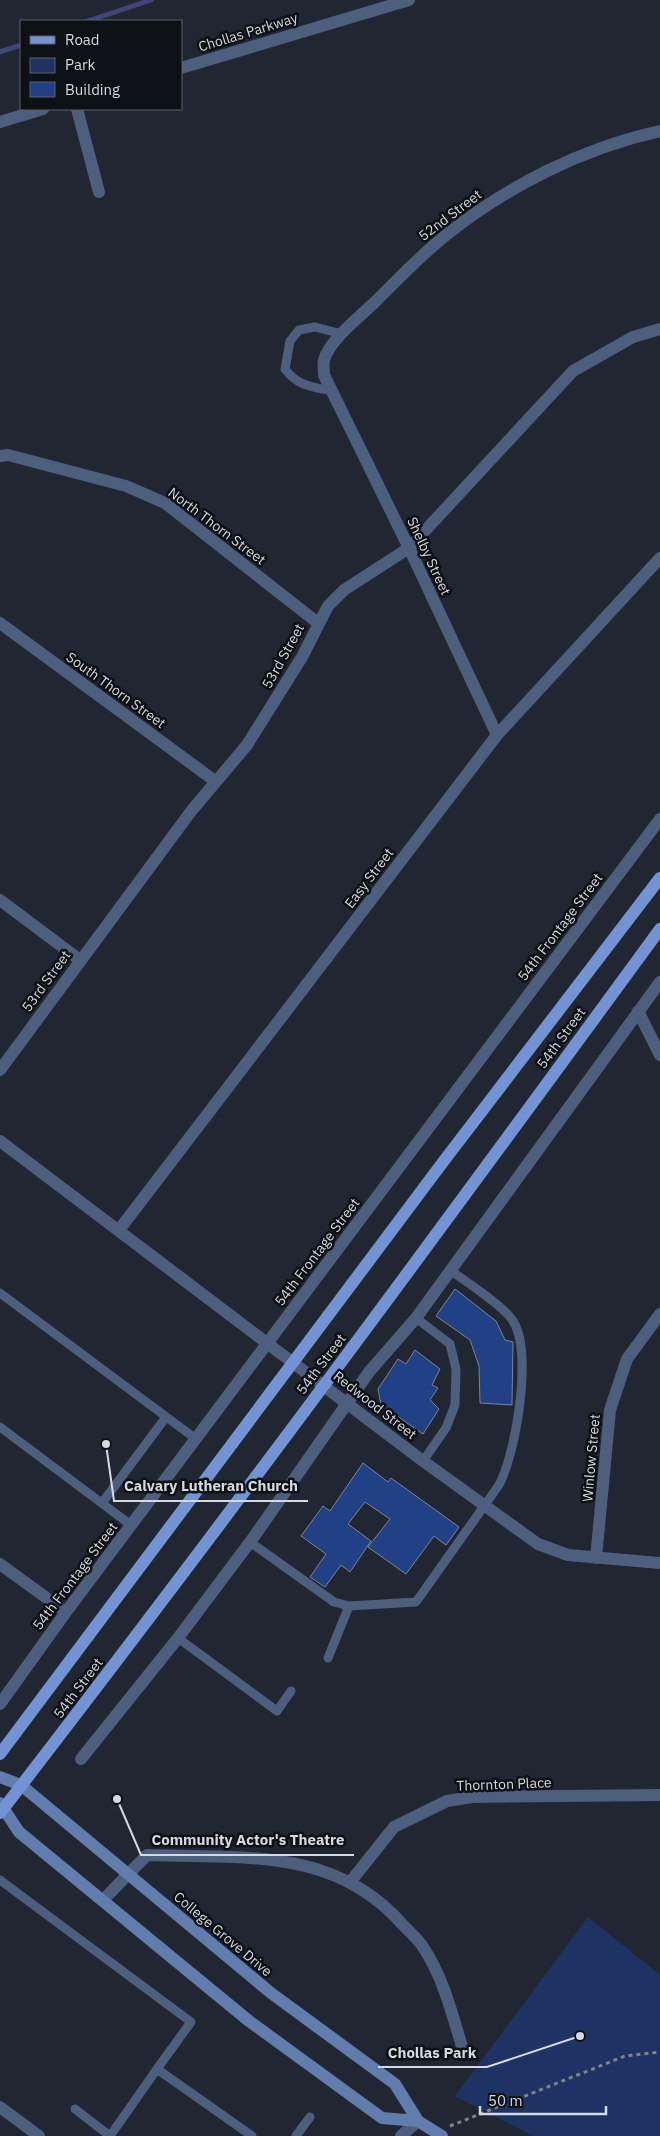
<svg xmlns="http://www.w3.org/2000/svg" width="660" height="2136" font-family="'IBM Plex Sans',sans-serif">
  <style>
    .green { fill: #1e3363 }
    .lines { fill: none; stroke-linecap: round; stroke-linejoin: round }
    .stream { stroke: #404678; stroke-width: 5 }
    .building { fill: #224085; stroke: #7e8592 }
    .path { stroke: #7e838c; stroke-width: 3; stroke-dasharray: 4 4; stroke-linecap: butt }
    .service { stroke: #4e5e7d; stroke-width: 9 }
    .minor { stroke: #4e5e7d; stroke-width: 12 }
    .tertiary { stroke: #4e5e7d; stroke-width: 12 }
    .secondary { stroke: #637cae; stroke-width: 12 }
    .primary { stroke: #7393d4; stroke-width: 12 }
    .labels { text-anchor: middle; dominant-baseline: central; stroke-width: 5; stroke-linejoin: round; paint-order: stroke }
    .street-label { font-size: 14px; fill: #d5d9e0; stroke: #0d1015 }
    .leader { fill: none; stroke: #d5d9e0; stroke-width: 2 }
    .callout-dot { fill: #d5d9e0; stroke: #0d1015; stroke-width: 2 }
    .callout-label { font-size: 15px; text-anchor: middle; font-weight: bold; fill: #d5d9e0; stroke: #0d1015; stroke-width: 5; stroke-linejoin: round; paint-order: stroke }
  </style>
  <rect width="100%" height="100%" fill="#212732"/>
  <!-- green -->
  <path class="green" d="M588,1917L660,1975V2136H533L455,2096Z"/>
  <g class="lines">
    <!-- stream -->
    <path class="stream" d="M88,21L151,0
      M0,52L21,45"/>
  </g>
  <!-- building -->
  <path class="building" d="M455,1289L496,1321L505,1340L513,1342L512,1405L480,1403L479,1366L470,1340L436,1316Z
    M415,1350L440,1369L432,1385L438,1388L430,1400L439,1409L423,1434L381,1405L378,1389L398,1359L406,1364Z
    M363,1463L388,1482L391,1478L459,1527L446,1545L434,1536L406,1574L368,1547L390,1519L365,1502L348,1524L371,1541L350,1572L341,1565L325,1587L310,1577L326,1554L301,1536L323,1506L330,1511Z"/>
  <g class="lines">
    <!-- path -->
    <path class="path" d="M450,2126L625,2056L660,2052"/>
    <!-- service -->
    <path class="service" d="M333,391C313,387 297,386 285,369L290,341L299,330L315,327L342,334
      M0,1293L196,1439
      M416,1318L450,1344L456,1369L455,1405L446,1428L423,1461
      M0,1427L131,1525
      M102,1503L166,1417
      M250,1542L334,1602L349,1606L416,1602L499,1485C516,1453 533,1352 513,1321C505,1307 465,1281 450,1270
      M178,1638L277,1711L291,1691
      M328,1658L349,1606
      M0,1880L191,2022L157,2069
      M75,2109L110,2136L157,2069L252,2136
      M296,2136L310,2117"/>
    <!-- minor -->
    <path class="minor" d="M181,68L409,0
      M77,109L99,192
      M0,122L43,109
      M0,456L8,455L126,486L165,503L318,623
      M0,623L215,781
      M497,735L409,548L324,375C324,371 323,365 324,360C329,341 359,317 374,303C397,280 420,256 446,235C508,186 582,148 660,131
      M0,900L80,960
      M638,1011L660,1055
      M0,1070L192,810L247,745L302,657L328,606L344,590L409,548L573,371L633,337L660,329
      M119,1230L497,735L660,558
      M596,1558L610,1410L627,1359L660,1314
      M0,1564L66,1612
      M0,1704L66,1612L660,819
      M81,1759L178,1638L253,1538L369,1372L416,1318L660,982
      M351,1881L394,1827L447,1801L472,1797L660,1795
      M103,1900L147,1855C242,1859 334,1846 403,1925C410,1932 418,1939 423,1947C444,1978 453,2018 464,2053
      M0,2107L39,2136
      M401,2136L418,2121"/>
    <!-- tertiary -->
    <path class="tertiary" d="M0,1141L423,1461L538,1544L568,1555L660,1563"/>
    <!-- secondary -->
    <path class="secondary" d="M0,1777L21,1785L271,1993L395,2084L418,2121L442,2136
      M0,1803L19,1832L249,2021L382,2118L418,2121"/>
    <!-- primary -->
    <path class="primary" d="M0,1754L443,1162L660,878
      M0,1813C225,1522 443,1226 660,929"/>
  </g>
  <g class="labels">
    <!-- street labels -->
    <g class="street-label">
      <text transform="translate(248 32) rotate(-17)">Chollas Parkway</text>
      <text transform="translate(450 215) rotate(-37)">52nd Street</text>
      <text transform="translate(217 526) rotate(37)">North Thorn Street</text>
      <text transform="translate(429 556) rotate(65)">Shelby Street</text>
      <text transform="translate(283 656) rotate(-61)">53rd Street</text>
      <text transform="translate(116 690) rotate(36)">South Thorn Street</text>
      <text transform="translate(369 878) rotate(-53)">Easy Street</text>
      <text transform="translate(560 927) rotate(-53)">54th Frontage Street</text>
      <text transform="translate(46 981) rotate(-54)">53rd Street</text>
      <text transform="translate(561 1038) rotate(-54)">54th Street</text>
      <text transform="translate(317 1252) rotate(-53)">54th Frontage Street</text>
      <text transform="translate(321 1364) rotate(-53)">54th Street</text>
      <text transform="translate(375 1405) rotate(38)">Redwood Street</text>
      <text transform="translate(591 1458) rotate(-85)">Winlow Street</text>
      <text transform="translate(75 1576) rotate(-53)">54th Frontage Street</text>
      <text transform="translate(78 1688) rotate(-53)">54th Street</text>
      <text transform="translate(504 1784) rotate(-2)">Thornton Place</text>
      <text transform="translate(223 1934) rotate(40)">College Grove Drive</text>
    </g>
  </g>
  <!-- callouts -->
  <path class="leader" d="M106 1444L114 1501H308M117 1799L141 1855H354M580 2036L487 2067H378"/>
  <g class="callout-dot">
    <circle cx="106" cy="1444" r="5"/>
    <circle cx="117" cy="1799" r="5"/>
    <circle cx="580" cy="2036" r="5"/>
  </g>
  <g class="callout-label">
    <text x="211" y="1491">Calvary Lutheran Church</text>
    <text x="248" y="1845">Community Actor's Theatre</text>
    <text x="432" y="2058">Chollas Park</text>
  </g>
  <!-- legend -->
  <rect x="20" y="20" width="162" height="90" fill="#0d1015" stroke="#5d6066"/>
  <rect x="30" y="36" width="25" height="8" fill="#7393d4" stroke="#5d6066"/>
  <text x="65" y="45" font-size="15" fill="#d5d9e0">Road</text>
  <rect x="30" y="58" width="25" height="15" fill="#1e3363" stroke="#5d6066"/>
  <text x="65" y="70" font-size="15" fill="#d5d9e0">Park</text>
  <rect x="30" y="82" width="25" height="15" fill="#224085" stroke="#5d6066"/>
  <text x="65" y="95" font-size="15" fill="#d5d9e0">Building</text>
  <!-- scale -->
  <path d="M480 2106v8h126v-8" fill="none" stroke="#d5d9e0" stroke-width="2.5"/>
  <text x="488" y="2106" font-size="15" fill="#d5d9e0" stroke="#0d1015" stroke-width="4" paint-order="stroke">50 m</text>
</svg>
